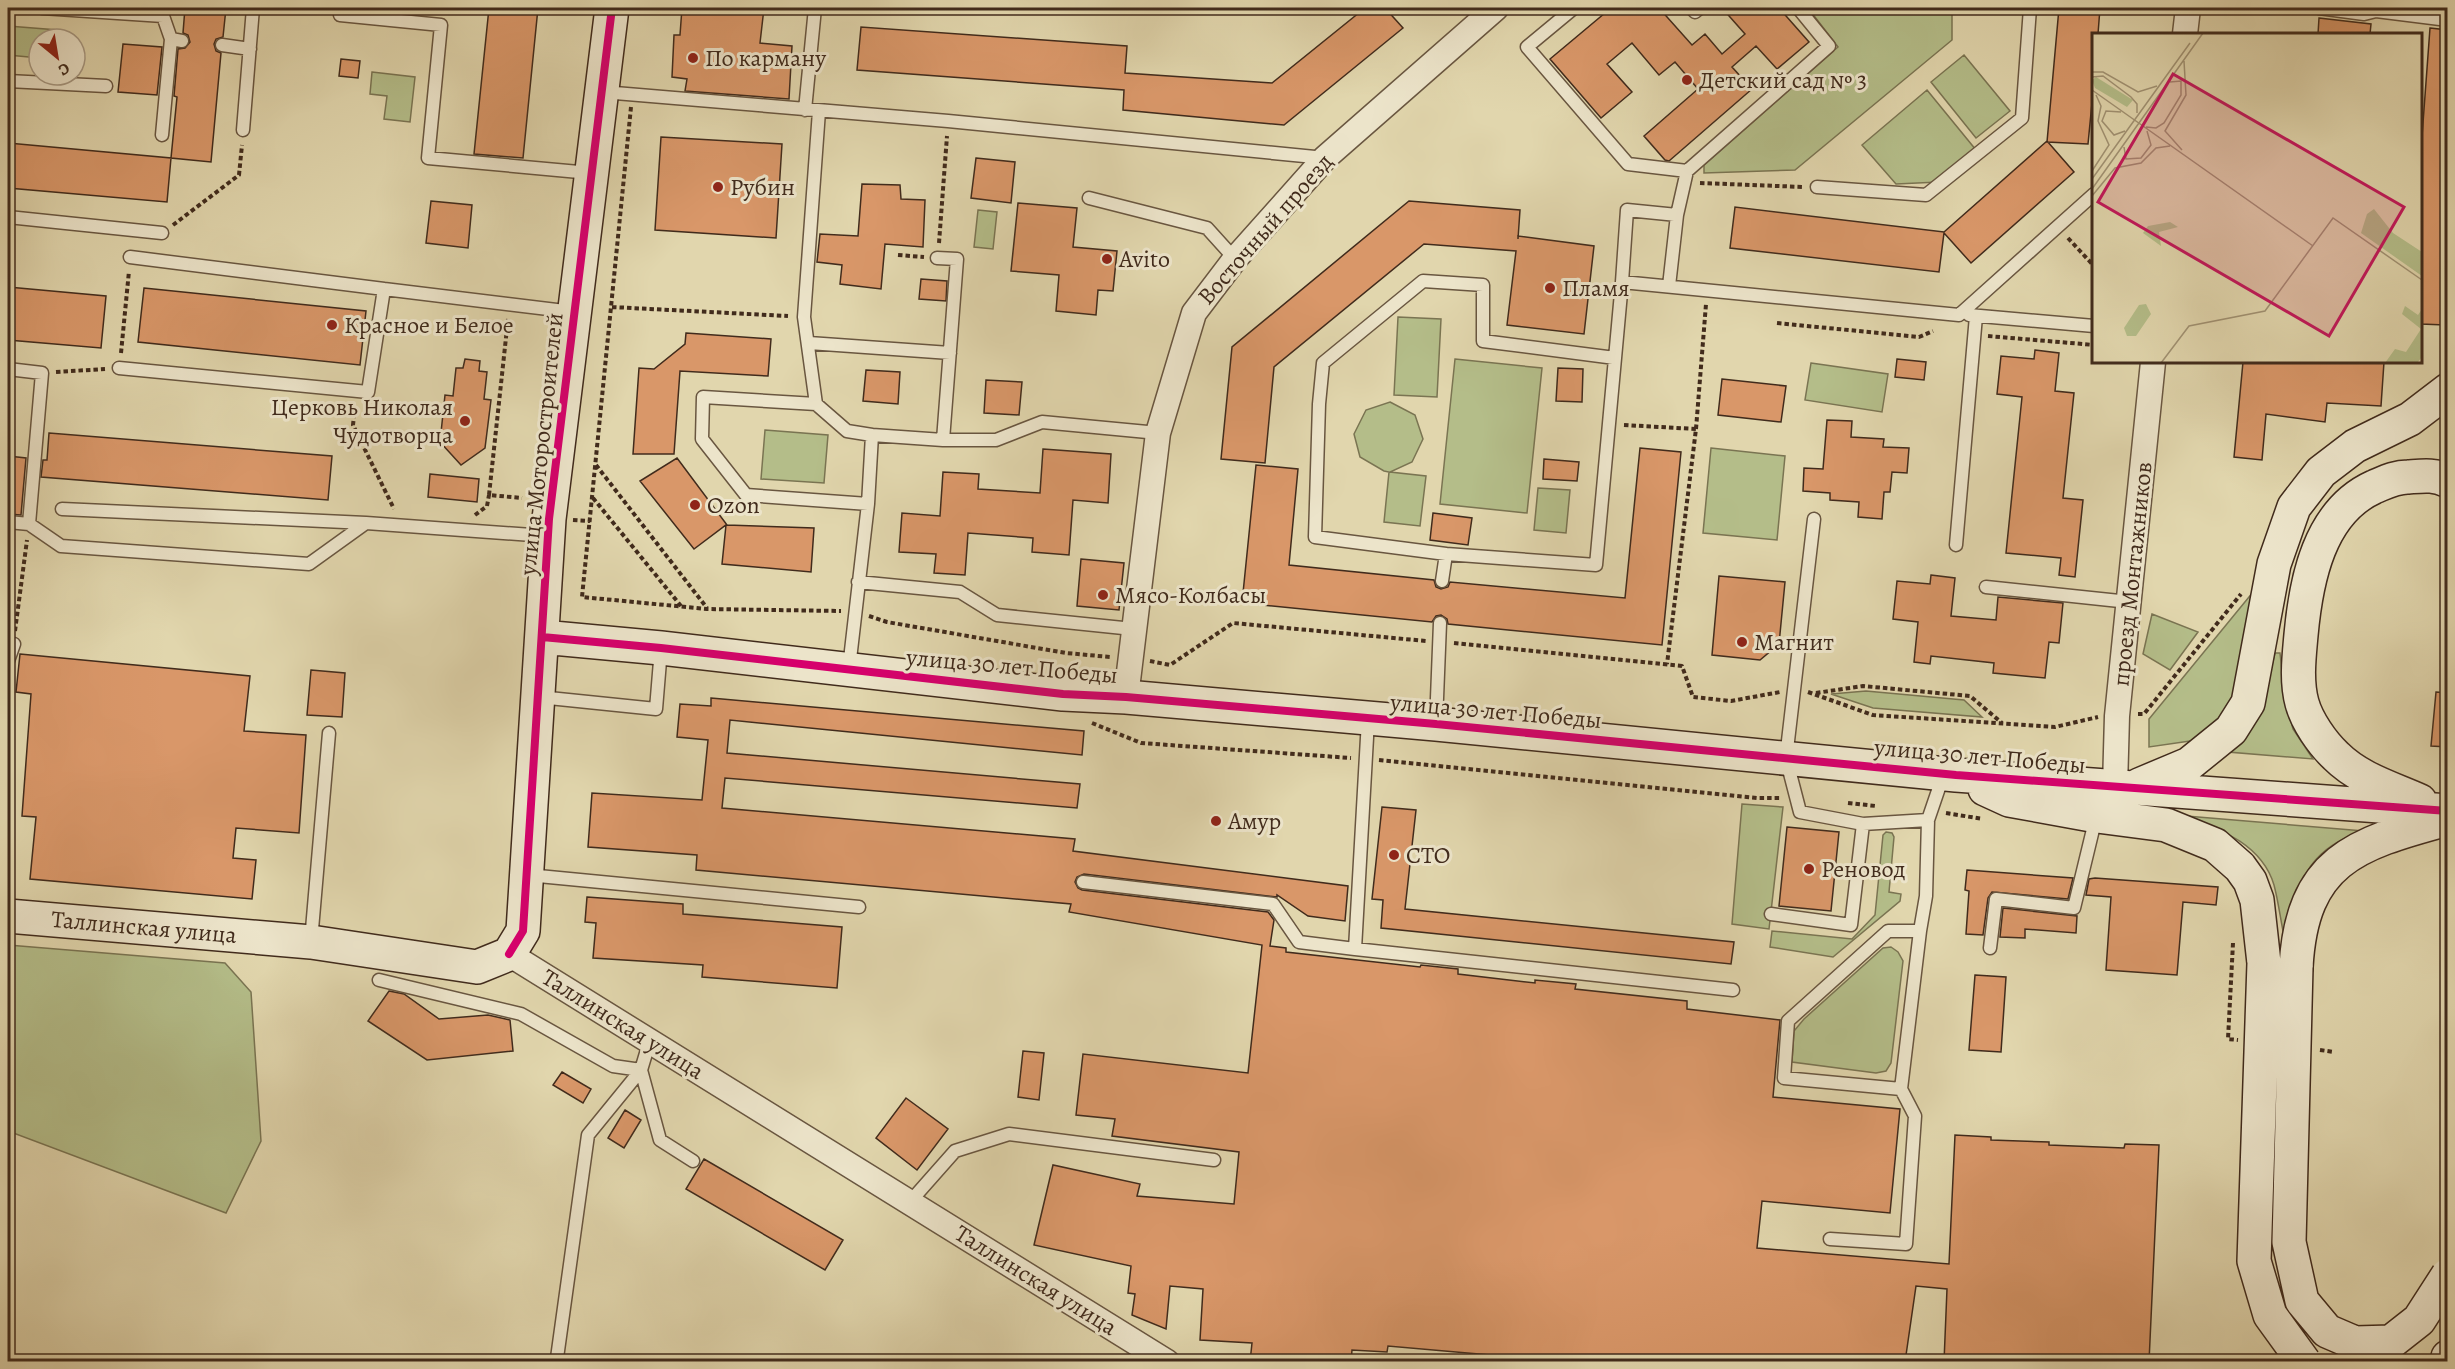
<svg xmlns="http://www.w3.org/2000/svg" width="2455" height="1369" font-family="Alegreya,serif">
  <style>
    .green { fill: #b4bd89; stroke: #7a7452; stroke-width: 1.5 }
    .building { fill: #d99769; stroke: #412b1c; stroke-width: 1.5 }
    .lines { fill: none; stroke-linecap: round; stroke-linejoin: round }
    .lane-casing { stroke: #695640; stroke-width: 15 }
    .street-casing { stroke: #695640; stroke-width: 27 }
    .secondary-casing { stroke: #412b1c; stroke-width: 36 }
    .path { stroke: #412b1c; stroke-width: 4; stroke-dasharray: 4.5 3; stroke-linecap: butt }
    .lane { stroke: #ece4ca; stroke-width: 12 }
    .street { stroke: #ece4ca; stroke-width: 24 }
    .secondary { stroke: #ece4ca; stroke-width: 33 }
    .secondary-bridge-casing { stroke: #412b1c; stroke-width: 36; stroke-linecap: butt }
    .secondary-bridge { stroke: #ece4ca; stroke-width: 33 }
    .cycleway-casing { stroke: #ece4ca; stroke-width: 11 }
    .cycleway { stroke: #d6006c; stroke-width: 8 }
    .poi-dot { fill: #8f2418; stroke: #ece4ca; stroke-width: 2 }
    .labels { text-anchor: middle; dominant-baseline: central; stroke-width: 6; stroke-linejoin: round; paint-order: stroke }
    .poi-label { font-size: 24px; fill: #412b1c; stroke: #ece4ca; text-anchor: start }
    .street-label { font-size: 24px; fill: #412b1c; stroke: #ece4ca }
    .inset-road { fill: none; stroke: #a19273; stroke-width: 1.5 }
    .view { fill: #c2185b; fill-opacity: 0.15; stroke: #c2185b; stroke-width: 3 }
    .inset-edge { fill: none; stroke: #412b1c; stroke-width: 3 }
  </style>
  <rect width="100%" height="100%" fill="#e1d6ad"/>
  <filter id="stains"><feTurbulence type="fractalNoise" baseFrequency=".00333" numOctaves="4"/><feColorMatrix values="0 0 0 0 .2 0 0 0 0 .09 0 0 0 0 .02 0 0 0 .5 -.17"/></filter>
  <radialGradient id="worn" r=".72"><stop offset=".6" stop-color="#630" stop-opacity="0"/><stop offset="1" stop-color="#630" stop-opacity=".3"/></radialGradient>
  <!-- green -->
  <path class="green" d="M1808,8H1952V40L1795,170L1704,173V165L1838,47Z
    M8,26L58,30L57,39H39V58L8,55Z
    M1964,55L2010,111L1976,138L1931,82Z
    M372,72L415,77L410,122L384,119L387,96L370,94Z
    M1927,90L1976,150L1939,182L1896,184L1862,145Z
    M978,210L997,212L993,249L974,247Z
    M1398,317L1441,319L1437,397L1394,395Z
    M1455,359L1542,368L1527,513L1440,504Z
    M1811,363L1888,374L1882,412L1805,400Z
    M1390,402L1415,415L1423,439L1412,462L1390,472L1426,476L1420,526L1384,522L1389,472L1384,471L1360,457L1354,434L1366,410Z
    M765,430L828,435L824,483L761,479Z
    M1711,448L1785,456L1777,540L1703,533Z
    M1538,488L1570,490L1566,533L1534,530Z
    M2258,586L2238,694L2225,719L2197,740L2149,747V719Z
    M2152,614L2198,632L2170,670L2143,654Z
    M2275,653H2280L2285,699L2293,729L2313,759L2228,752L2263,701Z
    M1866,691L1964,700L1982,717L1873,708L1831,694Z
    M1742,804L1783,807L1769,929L1732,924Z
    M2186,816L2376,832C2366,834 2354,835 2344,839C2305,857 2295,892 2288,931H2283C2280,916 2278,900 2274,885C2262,845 2222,830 2186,816Z
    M1886,832L1892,833L1894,837L1889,892L1901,894L1900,901L1833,957L1770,947L1772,931L1852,939L1875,915L1883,835Z
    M8,945L225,963L251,992L261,1141L226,1213L8,1131Z
    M1891,947L1898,952L1903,961L1891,1063L1886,1071L1876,1073L1792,1062L1794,1031L1804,1019L1883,948Z"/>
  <!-- building -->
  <path class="building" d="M185,8H226L223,37L216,39L214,44L216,51L221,53L211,162L171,158L177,97L174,96L178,49L185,48L190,42L188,35L183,33Z
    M489,8H538L523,158L474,154Z
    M682,8H764L760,43L792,46L789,99L685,91L687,79L672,77L674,35H680Z
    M1365,8H1385L1403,28L1284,125L1123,110L1124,90L857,70L861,27L1127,46L1125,73L1272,83Z
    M1611,8H1659L1692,45L1705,34L1722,54L1745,34L1722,8H1779L1809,42L1777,69L1756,46L1732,67L1752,89L1669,161L1665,160L1644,136L1698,89L1675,62L1659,75L1632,43L1607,64L1632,92L1601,118L1550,59Z
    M2059,8H2100L2098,34H2094V82L2088,144L2047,142Z
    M2319,18L2371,24L2370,34H2318Z
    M2430,28L2448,30V293L2445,325L2421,324V150Z
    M123,44L162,47L157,95L118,92Z
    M341,59L360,61L358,78L339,76Z
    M661,137L782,144L776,238L655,230Z
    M2047,141L2074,172L1971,263L1944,233L1939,272L1730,248L1735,207L1944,232Z
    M8,143L171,158L167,202L8,188Z
    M976,158L1015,162L1011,203L971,198Z
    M862,184L900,185L901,199L925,200L923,247L885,244L881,289L840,284L842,265L817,262L820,234L858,236Z
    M431,201L472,205L468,248L426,243Z
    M1409,201L1520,210L1518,239V236L1594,246L1584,334L1507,325L1516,251L1424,244L1274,367L1265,463L1221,459L1232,347Z
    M1018,203L1077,208L1073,247L1117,251L1113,291L1098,290L1096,315L1056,311L1059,275L1011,271Z
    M921,279L947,281L946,301L919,299Z
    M8,287L106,296L101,348L8,340Z
    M144,288L366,311L360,365L138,342Z
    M686,333L771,339L768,376L680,371L674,454H633L639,368L654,369L685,344Z
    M2035,350L2059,353L2055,391L2074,393L2063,498L2083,500L2075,577L2059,575L2061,558L2006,553L2022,397L1997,394L2001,356L2034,359Z
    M465,359L480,361L479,371L487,372L484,399L491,400L485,448L461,465L440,442L445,395L453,396L456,368H463Z
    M1897,359L1926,362L1924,380L1895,377Z
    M2243,362H2384L2381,406L2327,403L2325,422L2266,414L2262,460L2234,457Z
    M1558,368L1583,369L1582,402L1556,401Z
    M866,370L900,372L898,404L863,401Z
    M1722,379L1786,386L1781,422L1718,415Z
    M986,380L1022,382L1019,415L984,413Z
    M1827,420L1852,421L1851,437L1884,439L1883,447L1909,448L1907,473L1892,472L1890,492H1884L1882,519L1858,517L1859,502L1830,500V493L1803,491L1804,468L1823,469Z
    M49,433L332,456L328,500L41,477L43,460H47Z
    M1640,448L1681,452L1662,645L1448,624L1447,619L1441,615L1436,616L1432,622L1242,603L1256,465L1298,469L1289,565L1434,580L1436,587L1441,589L1448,587L1450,582L1625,598Z
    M1043,449L1111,454L1108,503L1073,500L1069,555L1032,552L1033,538L968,533L965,575L934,573L936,554L899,552L902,513L940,516L943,472L979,474L978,489L1040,493Z
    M8,456L26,458L21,515L8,514Z
    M677,458L727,525L814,528L811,572L722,564L726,525L694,549L640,481Z
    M1544,459L1579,462L1577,481L1543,479Z
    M430,474L479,479L477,502L428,497Z
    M1433,513L1472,518L1468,545L1430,540Z
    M1081,559L1124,563L1119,610L1077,606Z
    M1931,575L1955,578L1951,616L1996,620L1998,597L2063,603L2059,643L2049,642L2045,678L1993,673L1994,663L1931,656L1930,664L1914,662L1918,622L1893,619L1897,581L1930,584Z
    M1719,576L1785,582L1779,644L1760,660L1712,655Z
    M20,654L250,676L244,731L306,735L299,833L236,828L233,858L256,860L252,899L30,879L36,817L22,816L31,694L16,692Z
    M311,670L345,673L342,717L307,715Z
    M2436,692L2448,693V747L2431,746Z
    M711,698L1084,731L1082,755L730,720L727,753L1080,784L1077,808L725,778L722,808L1075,839L1073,851L1348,886L1345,921L1308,916L1277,895V897L1084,874L1077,877L1075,882L1078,888L1082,890L1268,912L1274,920L1270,946L1286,948V952L1420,967L1421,965L1458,969V974L1535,983V980L1576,984L1575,989L1687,1001V1009L1780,1020L1773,1097L1900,1109L1890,1213L1762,1201L1757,1248L1949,1264L1955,1135L1991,1137V1140L2049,1142V1145L2124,1148L2125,1144L2159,1145L2149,1362H1944L1947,1289L1916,1286L1905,1362H1524V1358L1388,1346L1387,1352L1352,1350L1351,1362H1250L1252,1343L1200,1340L1203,1289L1170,1286L1166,1329L1132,1315L1135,1294L1128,1293L1131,1266L1034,1245L1053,1165L1140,1184L1137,1196L1234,1204L1239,1152L1112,1136L1115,1119L1076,1115L1083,1054L1248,1073L1262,945L1069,912L1071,904L696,870L697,855L588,847L592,793L702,800L708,740L677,737L680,704L711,706Z
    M1382,807L1416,810L1405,909L1734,942L1731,964L1381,928L1383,900L1372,899Z
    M1787,827L1839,832L1831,911L1779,906Z
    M1967,870L2073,878L2068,899L1992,892L1988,898L1983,935L1966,934L1969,891L1965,890Z
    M2095,878L2218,887L2216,905L2183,902L2177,975L2106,970L2111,897L2086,895L2089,879Z
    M587,897L683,904V914L842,927L837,988L702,977L703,965L593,958L596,923L585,922Z
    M2003,908L2077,916L2076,933L2025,929V938L2000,937Z
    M1975,975L2006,977L2001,1052L1969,1050Z
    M389,991L404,994L439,1019L488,1015L510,1020L513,1051L427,1060L368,1021Z
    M1023,1051L1044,1053L1039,1100L1018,1097Z
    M562,1072L591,1089L583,1103L553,1085Z
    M906,1098L948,1129L917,1170L876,1138Z
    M625,1110L641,1120L624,1148L608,1138Z
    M704,1159L843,1240L825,1270L686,1189Z"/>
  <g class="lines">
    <defs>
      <path id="lane" d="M42,8L163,16L171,39L182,41
        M1574,8L1527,47L1628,164L1687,171
        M1691,8L1695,12L1700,8
        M2319,8L2364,14L2376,11L2448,20
        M340,15L441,25L428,158L590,173
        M222,45L250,49
        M8,81L106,86
        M603,92L948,121L1325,158
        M805,110L815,8
        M819,111L804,317L816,404L847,431L872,435L868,504L849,668
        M243,130L253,8
        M162,135L171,39
        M1817,187L1926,195L2022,118L2030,8
        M1089,198L1207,228L1235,259
        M1677,215L1687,171L1829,46L1798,8
        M8,217L162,233
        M130,257L384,289
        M1622,282L1627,210L1677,215L1669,286
        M1969,315L2094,326
        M809,343L950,353
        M1615,358L1483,341V285L1423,281L1323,363L1319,404L1315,537L1446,554L1596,565L1622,282L1959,315L2094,194
        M119,368L368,392L384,289L573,312
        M8,369L42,373L29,524
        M816,404L703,397L702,439L746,495L868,504
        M872,435L943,440L957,259L937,258
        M943,440H996L1042,422L1158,433
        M62,509L366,523
        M1814,519L1786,758L1800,812L1863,824L1928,820
        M8,522L29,524L61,546L309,564L366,523L546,536
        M1956,545L1976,316
        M1442,581L1446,554
        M858,582L960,592L997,615L1133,629
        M1986,587L2129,602
        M8,661L14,644
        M539,697L656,709L661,649
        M1436,723L1440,623
        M528,875L859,907
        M1083,882L1273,904L1299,942L1355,949L1368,720
        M1771,914L1851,925L1863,824
        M1920,931H1888L1788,1021L1784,1078L1901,1089L1920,931L1926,896L1928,820L1943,776
        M311,941L329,733
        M1990,948L1996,899L2074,908L2096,817
        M1355,949L1733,990
        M379,980L521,1014L613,1066L641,1070
        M650,1040L641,1070L660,1140L693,1161
        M909,1203L955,1151L1009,1134L1214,1160
        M1830,1239L1906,1244L1915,1116L1901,1089
        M557,1358L588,1135L641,1070"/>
      <path id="street" d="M2185,34L2188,8
        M1126,697L1158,433L1194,313L1235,259L1325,158L1496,8
        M2115,787L2117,716L2153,362
        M509,954L1167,1362"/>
      <path id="secondary" d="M542,637L661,648L1063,694L1126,697L1436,724L1956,775L2448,811
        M2139,785L2189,764L2231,730L2248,703L2274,564L2294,507L2321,472L2355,446L2410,419L2448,390
        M1985,789L2009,800L2097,816L2166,825L2215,845L2240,867L2250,881L2257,900L2264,963
        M2420,801C2391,788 2359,779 2336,756C2322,743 2307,721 2302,703C2296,681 2299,657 2301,635C2306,580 2319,512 2374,487C2386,482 2395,477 2408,477C2422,476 2435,474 2448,481
        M8,916L311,942L477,967L509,954L523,931L549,519L612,8
        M2296,967C2302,861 2354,844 2447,819
        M2447,1362L2448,1357"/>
    </defs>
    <!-- lane casing -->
    <use href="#lane" class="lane-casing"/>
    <!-- street casing -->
    <use href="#street" class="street-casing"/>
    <!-- secondary casing -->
    <use href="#secondary" class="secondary-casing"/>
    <!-- path -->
    <path class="path" d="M631,107L582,597L707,609L841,611
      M1700,183L1804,187
      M173,225L239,175L242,145
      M2068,238L2094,266
      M939,243L947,136
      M898,255L924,257
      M612,307L788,316
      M508,319L489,495L522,498
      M1777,323L1919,337L1933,331
      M1988,336L2094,345
      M121,353L129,271
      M56,372L105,369
      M355,406L353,425L394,509
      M1624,425L1696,429L1667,664
      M1696,429L1706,304
      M596,465L707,608
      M593,498L681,606
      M475,515L487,506L489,495
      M573,520L590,521
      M869,616L887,622L1066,653L1110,657
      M15,631L27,540
      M1454,643L1682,666L1693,697L1731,701L1780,692
      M1150,661L1170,665L1233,623L1426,641
      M1808,692L1873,715L2055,727L2098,717
      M1816,693L1863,686L1970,696L2002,723
      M2138,714H2144L2241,594
      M1092,723L1141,743L1351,758
      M1379,760L1757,798H1781
      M1848,803L1876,806
      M1946,813L1983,819
      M2233,943L2228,1039L2238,1040
      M2320,1050L2334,1052"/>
    <!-- lane -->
    <use href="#lane" class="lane"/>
    <!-- street -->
    <use href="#street" class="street"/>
    <!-- secondary -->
    <use href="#secondary" class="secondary"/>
    <defs>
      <path id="secondary-bridge" d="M2264,963L2254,1261L2270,1315L2304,1362
        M2296,967L2289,1242L2302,1301L2327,1331L2355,1343L2391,1342L2419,1320L2448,1275"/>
    </defs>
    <!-- secondary-bridge casing -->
    <use href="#secondary-bridge" class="secondary-bridge-casing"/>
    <!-- secondary-bridge -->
    <use href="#secondary-bridge" class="secondary-bridge"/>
    <defs>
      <path id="cycleway" d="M542,637L661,648L1063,694L1126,697L1436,724L1956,775L2448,811
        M509,954L523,931L549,519L612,8"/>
    </defs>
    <!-- cycleway casing -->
    <use href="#cycleway" class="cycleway-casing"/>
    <!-- cycleway -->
    <use href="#cycleway" class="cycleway"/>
  </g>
  <!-- markers -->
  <g class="poi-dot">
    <circle cx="693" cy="58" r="6"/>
    <circle cx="1687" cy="80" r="6"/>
    <circle cx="718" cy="187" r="6"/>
    <circle cx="1107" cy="259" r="6"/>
    <circle cx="1550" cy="288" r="6"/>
    <circle cx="332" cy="325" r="6"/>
    <circle cx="465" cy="421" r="6"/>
    <circle cx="695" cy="505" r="6"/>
    <circle cx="1103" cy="595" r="6"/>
    <circle cx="1742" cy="642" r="6"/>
    <circle cx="1216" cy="821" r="6"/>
    <circle cx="1394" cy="855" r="6"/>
    <circle cx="1809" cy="869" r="6"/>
  </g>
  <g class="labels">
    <!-- poi labels -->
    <g class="poi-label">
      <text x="705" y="58">По карману</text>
      <text x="1699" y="80">Детский сад № 3</text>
      <text x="730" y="187">Рубин</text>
      <text x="1119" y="259">Avito</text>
      <text x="1562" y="288">Пламя</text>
      <text x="344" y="325">Красное и Белое</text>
      <text x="453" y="407" text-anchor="end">Церковь Николая<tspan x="453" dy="28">Чудотворца</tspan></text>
      <text x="707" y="505">Ozon</text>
      <text x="1115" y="595">Мясо-Колбасы</text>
      <text x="1754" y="642">Магнит</text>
      <text x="1228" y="821">Амур</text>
      <text x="1406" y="855">СТО</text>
      <text x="1821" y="869">Реновод</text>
    </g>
    <!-- street labels -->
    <g class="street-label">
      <text transform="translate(1265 229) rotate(-49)">Восточный проезд</text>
      <text transform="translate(541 444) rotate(-84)">улица Моторостроителей</text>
      <text transform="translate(2132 574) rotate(-84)">проезд Монтажников</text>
      <text transform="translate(1012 666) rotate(5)">улица 30 лет Победы</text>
      <text transform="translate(1496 711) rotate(5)">улица 30 лет Победы</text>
      <text transform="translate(1980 756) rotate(5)">улица 30 лет Победы</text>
      <text transform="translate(144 927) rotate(5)">Таллинская улица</text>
      <text transform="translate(623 1024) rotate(32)">Таллинская улица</text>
      <text transform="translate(1036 1280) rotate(32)">Таллинская улица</text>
    </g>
  </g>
  <!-- overview -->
  <g transform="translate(2092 33)">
    <rect width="330" height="330" fill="#e1d6ad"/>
    <path d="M4,44L41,67L35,74L3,55L0,47ZM282,176L301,200L330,219V243L269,200L275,181ZM78,189L86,194L67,199L69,213L51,200L56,193ZM54,271L59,281L44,303H35L32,295L47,272ZM313,273L326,282L330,276V324L325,330H293L303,316L314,319L329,296L310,281Z" fill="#b4bd89"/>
    <path class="inset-road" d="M0,39H11L46,59L65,53M0,44L11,43L39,64L45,71V80M0,57L221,213M29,79L14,78L10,88L22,102L33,98M54,94L64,95L72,90L89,62V48L78,49M32,114L34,126L49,125L59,112L55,98M90,117L73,98L94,62L92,28M0,138L17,112L6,88L9,73L4,62M0,146L98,10M0,156L111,0M0,163L23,135L49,130L64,115L78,113M69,330L97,293L173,278L241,185L330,247"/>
    <path class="view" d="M81,41L312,174L237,303L6,169Z"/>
    <rect width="330" height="330" class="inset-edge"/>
  </g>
  <!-- margin -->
  <rect width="2455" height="1369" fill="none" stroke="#e1d6ad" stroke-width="30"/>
  <rect x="9" y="9" width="2437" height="1351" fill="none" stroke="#412b1c" stroke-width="3"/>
  <rect x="15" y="15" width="2425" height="1339" fill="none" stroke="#412b1c" stroke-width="1.5"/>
  <!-- north arrow -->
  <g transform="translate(57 57) rotate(150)"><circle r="28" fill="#ece4ca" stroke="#a89a84" stroke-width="1.5"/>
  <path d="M0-4.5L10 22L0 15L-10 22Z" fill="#8f2418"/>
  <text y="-9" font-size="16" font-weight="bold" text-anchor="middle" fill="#412b1c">С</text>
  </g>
  <rect width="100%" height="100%" filter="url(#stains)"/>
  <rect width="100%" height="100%" fill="url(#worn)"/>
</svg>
